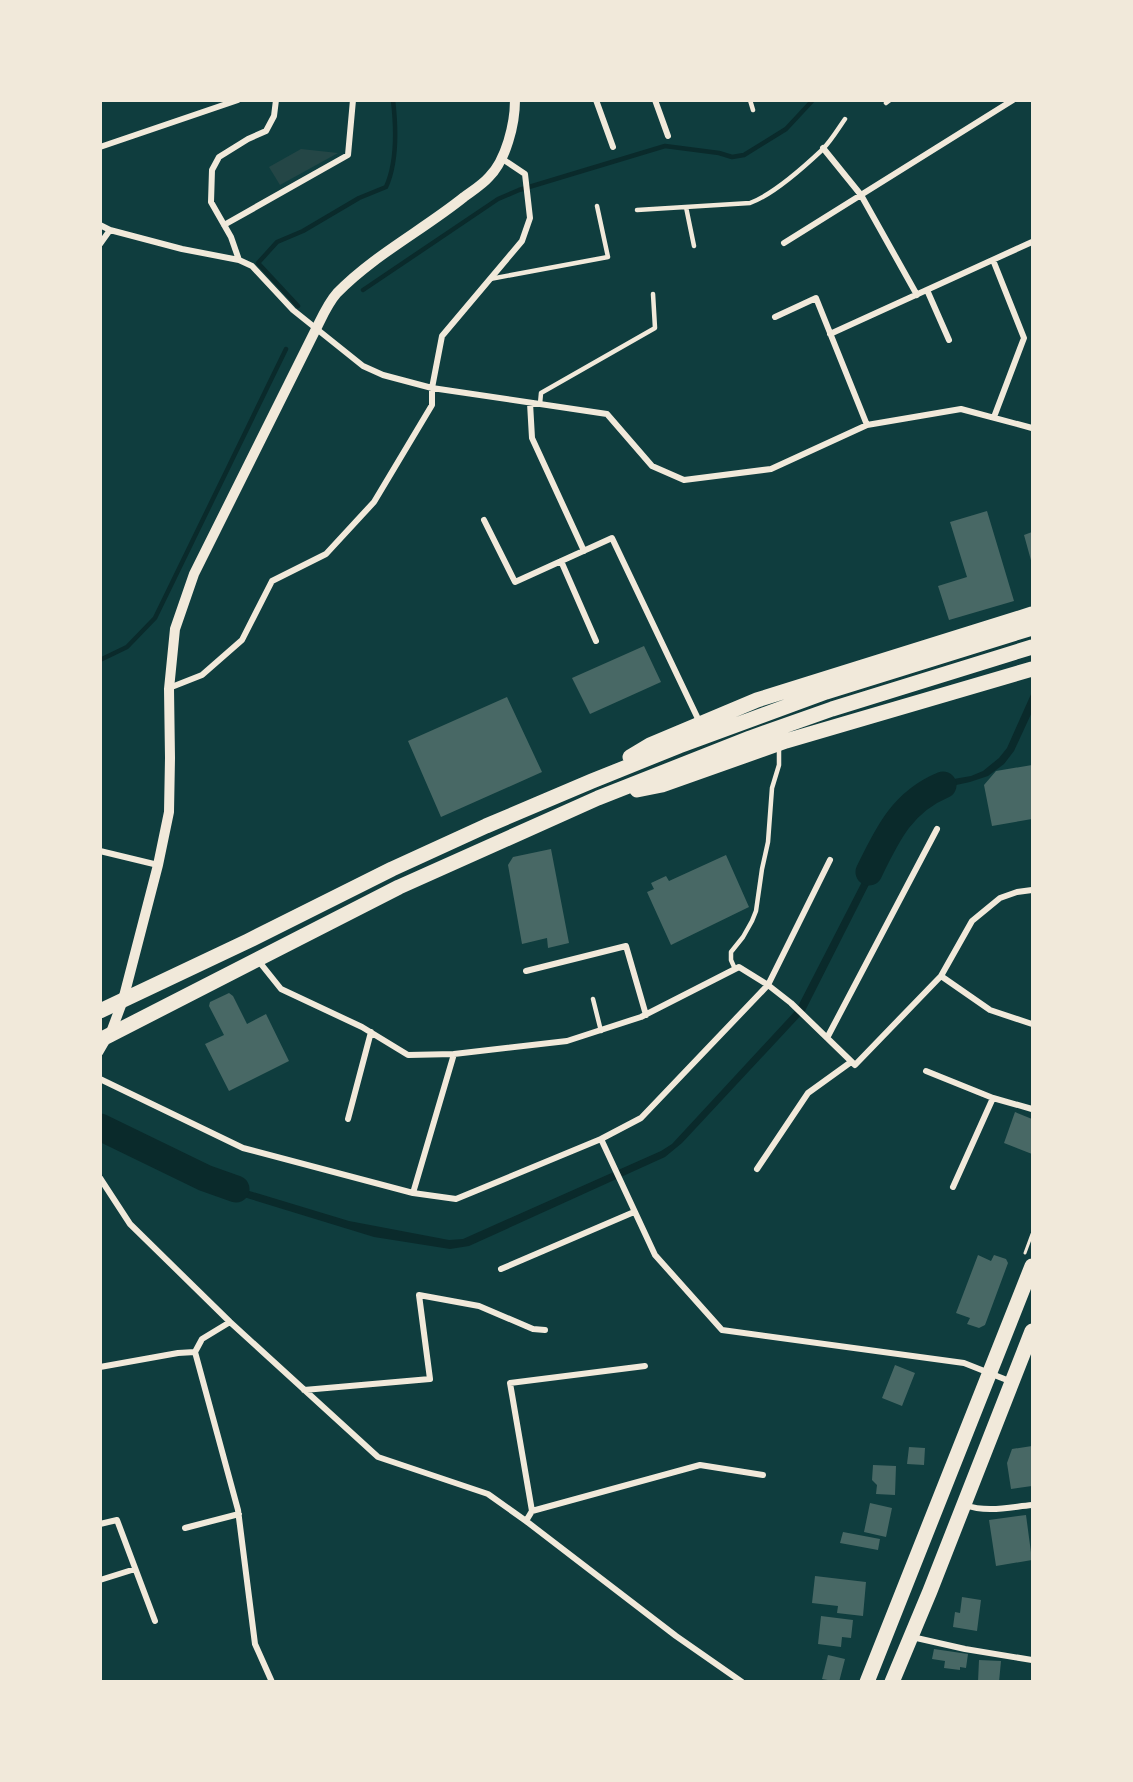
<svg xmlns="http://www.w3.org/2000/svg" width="1133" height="1782" font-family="'Roboto Serif',serif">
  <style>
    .green { fill: #244646 }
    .water { fill: #0a2a2b }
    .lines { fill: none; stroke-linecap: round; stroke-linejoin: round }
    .stream { stroke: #0a2a2b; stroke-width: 4.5 }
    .river { stroke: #0a2a2b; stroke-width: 27 }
    .building { fill: #486865 }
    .path { stroke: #f1e9da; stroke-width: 3 }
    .service { stroke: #f1e9da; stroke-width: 4.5 }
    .minor { stroke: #f1e9da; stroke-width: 6 }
    .tertiary { stroke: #f1e9da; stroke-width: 10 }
    .primary { stroke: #f1e9da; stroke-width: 15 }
  </style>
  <rect width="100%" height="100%" fill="#0f3d3e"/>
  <!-- green -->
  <path class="green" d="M301,149L338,153L280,185L269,167Z"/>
  <!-- water -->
  <path class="water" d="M1032,692V712L1014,751L1004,764L988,776L970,782L947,787L930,794L917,805L890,843L805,1011L682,1143L665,1157L469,1246L450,1249L374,1237L198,1183L167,1170L101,1132V1122L190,1173L349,1221L449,1240L463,1239L661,1151L672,1144L796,1010L883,841L907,810L917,796L928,788L948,780L971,776L983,771L999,758L1007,748Z"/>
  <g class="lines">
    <!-- stream -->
    <path class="stream" d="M363,290L498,199L519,190L665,146L719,153L732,157L744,155L786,129L813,100
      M298,306L258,263L277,242L303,231L359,198L386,187C397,163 396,126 393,100
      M100,660L127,647L155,618L286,349"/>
    <!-- river -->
    <path class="river" d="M869,872C887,835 902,802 943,785
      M100,1127L205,1178L236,1189"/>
  </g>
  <!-- building -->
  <path class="building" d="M987,511L1014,601L949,620L938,586L967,577L950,522Z
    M1032,532V564L1024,535Z
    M644,646L661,682L590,714L572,678Z
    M507,697L542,772L441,817L408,741Z
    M1032,765V819L992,826L984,785L996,771Z
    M551,849L569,943L548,948L547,938L522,944L508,865L513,857Z
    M726,855L749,907L671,945L647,892L654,889L651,883L666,876L669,881Z
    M229,993L233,996L247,1024L266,1014L289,1061L229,1091L205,1044L224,1035L209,1006L210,1002Z
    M1015,1112L1032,1119V1154L1004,1143Z
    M978,1255L991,1261L994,1255L1006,1259L1008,1263L985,1325L979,1328L967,1324L970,1318L956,1313Z
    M895,1365L915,1373L902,1406L882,1398Z
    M1032,1446V1486L1011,1489L1007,1463L1012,1449Z
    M909,1447L925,1448L924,1465L907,1464Z
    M873,1465L896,1466L895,1495L876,1494L877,1485L872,1480Z
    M870,1503L892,1508L886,1537L864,1532Z
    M1026,1515L1032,1560L996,1566L989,1520Z
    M843,1532L880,1539L878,1550L840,1543Z
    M815,1576L866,1582L863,1616L837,1613L838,1606L812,1603Z
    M962,1597L981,1600L977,1631L953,1627L955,1612L960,1613Z
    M821,1616L853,1620L851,1638L842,1637L841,1647L818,1644Z
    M934,1649L968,1654L966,1668L960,1667V1670L944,1668L945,1661L932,1659Z
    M828,1655L845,1659L839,1682L822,1679Z
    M979,1660L1001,1661L999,1682H978Z"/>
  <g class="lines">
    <!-- path -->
    <path class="path" d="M1025,1253L1032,1234"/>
    <!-- service -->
    <path class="service" d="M750,100L753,110
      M886,103L890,100
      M686,207L694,246
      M637,210L750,203C772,195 805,166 822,150C831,141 838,129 845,119
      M490,279L608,257L597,206
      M540,404L541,393L655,328L653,294
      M735,969L731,960V952L743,937L752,921L756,911L762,869L768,842L772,788L779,765V746
      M593,999L601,1031"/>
    <!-- minor -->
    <path class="minor" d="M596,100L613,147
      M655,100L668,136
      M100,147L238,100
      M823,148L861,195L917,295
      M100,225L110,230L182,249L239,260L252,266L293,310L363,366L383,375L432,388L607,414L652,466L684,480L771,469L867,425L961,409L1032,428
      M224,225L348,155L353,100
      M784,243L1013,100
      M100,244L110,230
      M239,260L231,237L211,202L212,170L219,157L248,139L266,131L274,116L276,100
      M993,260L1024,338L994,417
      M927,290L949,340
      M775,317L816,298L867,425
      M830,334L1032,242
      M530,403L532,438L584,551
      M484,520L515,582L612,538L700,723
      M561,561L596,641
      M169,688L202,675L242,640L272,581L326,554L374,502L432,405V388L442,336L522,241L530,218L525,174L501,158
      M100,851L158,865
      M257,959L281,989L362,1027L408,1055L454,1054L567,1041L641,1017L739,967L768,985L791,1003L855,1065L941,976L972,921L1000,898L1017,892L1032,890
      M526,971L626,946L646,1015
      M941,976L990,1010L1032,1024
      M827,1038L937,829
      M100,1053L107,1041
      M926,1071L993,1098L1032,1109
      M100,1079L243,1148L413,1193L456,1199L601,1139L655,1255L722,1330L964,1363L1012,1382
      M348,1119L371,1032
      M601,1139L641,1118L768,985L830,860
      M757,1169L808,1093L851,1062
      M100,1178L130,1224L230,1322L378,1457L488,1494L526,1521L676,1636L742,1682
      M953,1187L993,1098
      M413,1193L454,1054
      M501,1269L634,1212
      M230,1322L202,1339L195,1352L238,1510L255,1644L272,1682
      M100,1367L178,1353L195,1352
      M304,1390L430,1379L419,1295L479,1306L533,1329L545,1330
      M965,1505C987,1513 1010,1507 1032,1505
      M532,1511L700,1465L763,1475
      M526,1521L532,1511L510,1383L645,1366
      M100,1524L117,1520L155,1621
      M185,1528L239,1514
      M100,1580L135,1569
      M912,1637L965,1649L1032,1660"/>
    <!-- tertiary -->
    <path class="tertiary" d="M110,1035L123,1000L158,865L169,812L170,758L169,689L175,629L194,574L316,329C322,317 328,303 337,293C374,255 423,230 464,197C472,191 482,185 489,177C506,160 515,124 515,100"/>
    <!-- primary -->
    <path class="primary" d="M630,757L650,745L757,700L1032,614
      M637,790L662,785L786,741L1032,669
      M100,1011L248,941L392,869L486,826L592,781L679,746L826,692L1032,628
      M100,1040L399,887L598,798L750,738L832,709L1032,647
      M867,1682L1032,1266
      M892,1682L930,1591L1032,1331"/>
  </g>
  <!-- border -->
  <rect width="1133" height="1782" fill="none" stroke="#f1e9da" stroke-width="204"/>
</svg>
